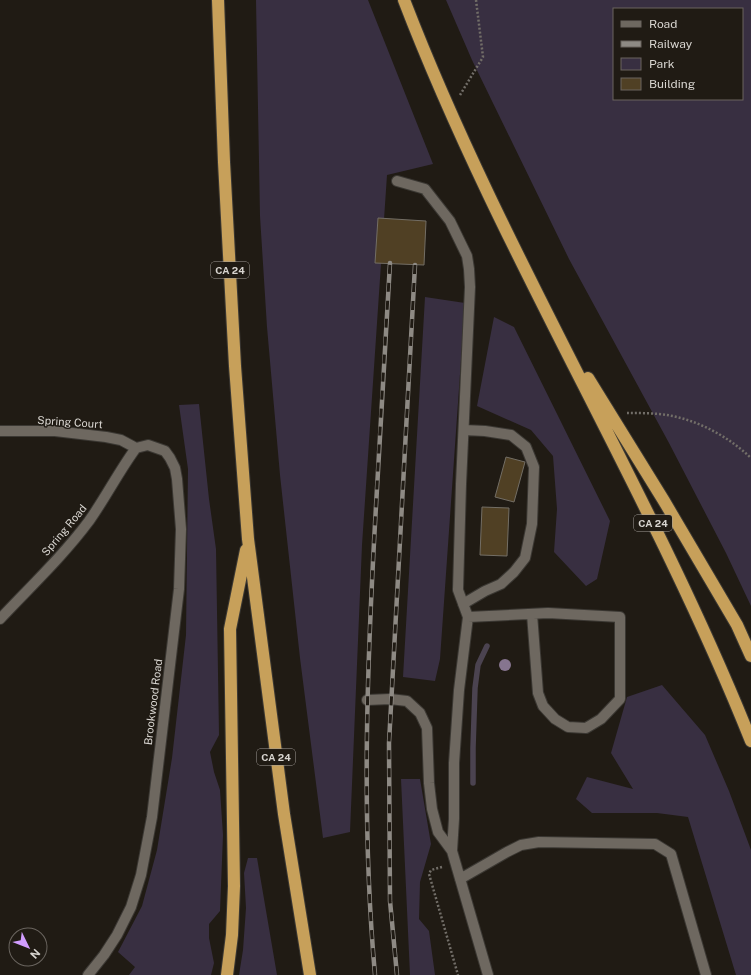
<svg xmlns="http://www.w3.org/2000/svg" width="751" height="975" font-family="'Public Sans',sans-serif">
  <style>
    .green { fill: #382f41; fill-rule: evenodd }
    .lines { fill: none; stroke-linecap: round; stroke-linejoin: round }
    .stream { stroke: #4b4350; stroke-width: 5.5 }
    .building { fill: #504024; stroke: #736e65 }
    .minor-casing { stroke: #3b3833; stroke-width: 12 }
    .highway-casing { stroke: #3b3833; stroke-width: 14 }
    .path { stroke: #726e68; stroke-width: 2.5; stroke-dasharray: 2 2; stroke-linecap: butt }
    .minor { stroke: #6e6860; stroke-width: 10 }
    .highway { stroke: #c7a05a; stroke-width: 12 }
    .rail-casing { stroke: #8e8a84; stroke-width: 4.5 }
    .rail { stroke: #201b14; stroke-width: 3; stroke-dasharray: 9; stroke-linecap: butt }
    .tree { fill: #86758f }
    .labels { text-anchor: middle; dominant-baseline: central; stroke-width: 3; stroke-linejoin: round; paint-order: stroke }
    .shield { fill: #201b14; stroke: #a19d98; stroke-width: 1 }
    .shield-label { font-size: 10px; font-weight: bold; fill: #d8d5d0 }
    .street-label { font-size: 11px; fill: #d8d5d0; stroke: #201b14 }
  </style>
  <rect width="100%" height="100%" fill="#201b14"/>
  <!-- green -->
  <path class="green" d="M256,0H368L433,164L387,175L362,545L350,832L323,838L300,658L280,475L267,327L260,216Z
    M446,0H751V606L726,553L669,443L569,259L472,60ZM614,9H742V99H614Z
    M425,297L465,303L440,659L435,681L403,677Z
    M494,317L514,327L610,521L597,579L586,586L554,552L557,509L553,456L531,430L477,406Z
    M199,404L209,499L216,549L219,735L210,752L214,772L220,790L223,835L220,911L209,924V938L214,963L211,975H129L135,967L118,952L142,906L157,850L172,758L186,635L188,469L179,405Z
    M662,685L705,735L729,791L751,850V975H736L688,817L657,813H592L576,799L587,777L633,789L611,753L627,697Z
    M401,779H420L431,844L420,882L419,919L429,931L435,975H410Z
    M248,858H257L277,975H239L243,950L246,908L244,873Z"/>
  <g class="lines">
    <!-- stream -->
    <path class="stream" d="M473,783V748L475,688L478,665L487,646"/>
  </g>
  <!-- building -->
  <path class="building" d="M378,218L426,221L424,265L375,263Z
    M506,457L525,462L514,502L495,497Z
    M482,507L509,508L507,556L480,555Z"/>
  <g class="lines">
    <defs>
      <path id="minor" d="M397,181L425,189L450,221L467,256L469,269L470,287L461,484L458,590L468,617L459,690L454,763V819L452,851L488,975
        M0,431H55L106,437L121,440L136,448
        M463,604L485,591L501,584L514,572L525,558L532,524L534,467L526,447L511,435L485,431L464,430
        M468,617L548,613L620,617V699L601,719L586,728L568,727L555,719L543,706L538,693L532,614
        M0,619C30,587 63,556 89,521C106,497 119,471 136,448
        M367,700L390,699L407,701L420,713L427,728L429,783L432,809L438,832L452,851
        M460,879L507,852L521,845L539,842L655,844L671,854L706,975
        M88,975L104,955L117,935L131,907L141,875L152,817L179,589L181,529L177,479L175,468L170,458L165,451L148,445L136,448"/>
      <path id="highway" d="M218,0L224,162L235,366L248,539L284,814L310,975
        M404,0C502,255 650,488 751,741
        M588,378L664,501L737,625L751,656
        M227,975L232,935L234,886L230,629L246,550"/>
    </defs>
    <!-- minor casing -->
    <use href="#minor" class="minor-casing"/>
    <!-- highway casing -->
    <use href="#highway" class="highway-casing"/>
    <!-- path -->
    <path class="path" d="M460,95L483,57L476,0
      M627,413C640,413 655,413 667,415C698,420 729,437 751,458
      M442,867L431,870L429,874L458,975"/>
    <!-- minor -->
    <use href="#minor" class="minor"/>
    <!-- highway -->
    <use href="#highway" class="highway"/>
    <defs>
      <path id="rail" d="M375,975C361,819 367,663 376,506C380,425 385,344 390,263
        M397,975L390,901L389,743L415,265"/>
    </defs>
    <!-- rail casing -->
    <use href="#rail" class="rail-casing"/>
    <!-- rail -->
    <use href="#rail" class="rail"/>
  </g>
  <!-- trees -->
  <circle class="tree" cx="505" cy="665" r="6"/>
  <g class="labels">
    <!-- shield labels -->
    <g class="shield">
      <rect x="211" y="262" width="38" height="16" rx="3"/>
      <rect x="634" y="515" width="38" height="16" rx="3"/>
      <rect x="257" y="749" width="38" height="16" rx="3"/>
    </g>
    <g class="shield-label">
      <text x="230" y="270">CA 24</text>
      <text x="653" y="523">CA 24</text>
      <text x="276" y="757">CA 24</text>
    </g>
    <!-- street labels -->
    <g class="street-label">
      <text transform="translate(70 422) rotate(4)">Spring Court</text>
      <text transform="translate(64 530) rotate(-50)">Spring Road</text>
      <text transform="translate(153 702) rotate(-83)">Brookwood Road</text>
    </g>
  </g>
  <!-- legend -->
  <rect x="613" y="8" width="130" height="92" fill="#201b14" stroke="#6a655f"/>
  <rect x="621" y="21" width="20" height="6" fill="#6e6860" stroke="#6a655f"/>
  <text x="649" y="28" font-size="12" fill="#d8d5d0">Road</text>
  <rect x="621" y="41" width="20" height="6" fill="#8e8a84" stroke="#6a655f"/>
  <text x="649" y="48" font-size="12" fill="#d8d5d0">Railway</text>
  <rect x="621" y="58" width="20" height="12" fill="#382f41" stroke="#6a655f"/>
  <text x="649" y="68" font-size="12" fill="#d8d5d0">Park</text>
  <rect x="621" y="78" width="20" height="12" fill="#504024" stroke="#6a655f"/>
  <text x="649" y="88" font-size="12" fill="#d8d5d0">Building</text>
  <!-- north arrow -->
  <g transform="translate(28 947) rotate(133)"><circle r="19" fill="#201b14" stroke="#6a655f"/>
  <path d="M0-3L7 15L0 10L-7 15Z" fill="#d19dfe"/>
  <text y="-6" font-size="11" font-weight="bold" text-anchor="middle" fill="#d8d5d0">N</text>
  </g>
</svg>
